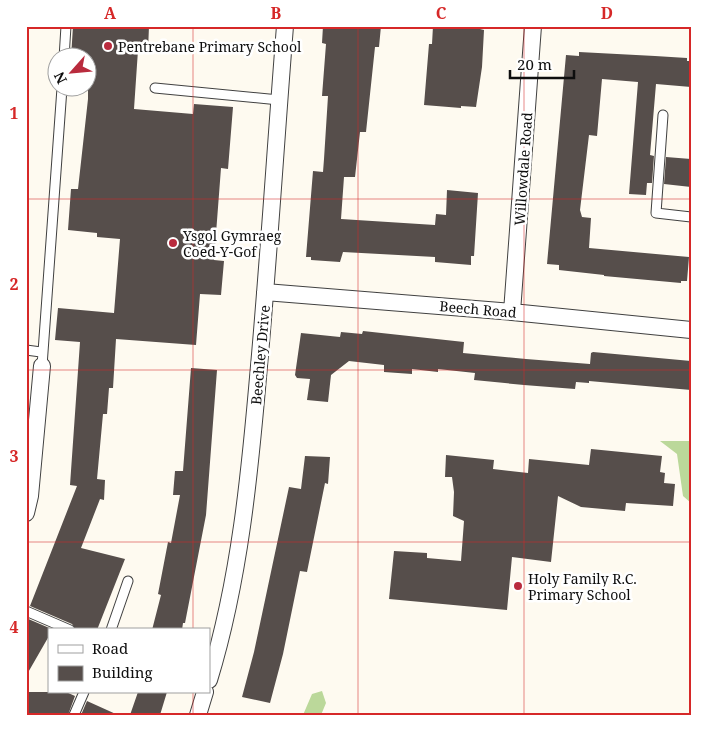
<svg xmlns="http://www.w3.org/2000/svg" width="717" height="741" font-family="'Noto Serif',serif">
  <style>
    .forest { fill: #bbd89a }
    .building { fill: #564e4b }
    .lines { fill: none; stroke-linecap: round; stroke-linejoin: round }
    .lane-casing { stroke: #414141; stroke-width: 11 }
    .street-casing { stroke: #414141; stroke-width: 18 }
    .lane { stroke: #fff; stroke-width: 9 }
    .street { stroke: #fff; stroke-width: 16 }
    .grid { fill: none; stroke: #d62828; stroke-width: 1; stroke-opacity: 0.55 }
    .poi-dot { fill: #b92b3d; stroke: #fff; stroke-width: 2 }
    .labels { text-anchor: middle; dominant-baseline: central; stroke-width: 5; stroke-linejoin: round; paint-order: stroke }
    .poi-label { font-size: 14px; fill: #0e0e0e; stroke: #fff; text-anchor: start }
    .street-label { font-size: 14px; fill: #0e0e0e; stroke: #fff }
    .neatline { fill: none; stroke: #d62828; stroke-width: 2 }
    .grid-label { font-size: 16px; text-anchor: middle; font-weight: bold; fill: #d62828 }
  </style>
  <rect width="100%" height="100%" fill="#fefaf0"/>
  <!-- forest -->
  <path class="forest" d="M660,441H691V503L683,496L677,454Z
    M322,691L326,703L321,715H303L312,694Z"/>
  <!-- building -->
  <path class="building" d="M73,26H149L148,51L138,50L134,109L193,114L194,104L233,107L228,169L221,168L214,260L224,261L221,295L200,294L196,345L116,339L113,388H109L107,414H103L97,479L105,480L104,500L100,499L81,548L125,559L97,630H76L72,624L30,606L77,486L70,485L80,342L55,340L58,308L114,313L120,239L97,237V233L68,230L71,189H78L88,99V58H71Z
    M323,26H381L379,47H375L366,132H360L355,177H344L341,219L435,225L436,214L446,215L447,190L478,193L474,256H471V265L435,262V257L343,252L340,262L311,260V257H306L313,171L323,172L324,159L328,96H322L326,44L322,43Z
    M433,26H468L484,30L482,67L476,107L461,106V108L424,105L429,44H432Z
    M579,52L655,56L687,58V61H691V87L656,84L650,155L654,156L652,183H647L646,195L629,194L638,82L602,79L597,136L589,135L580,210L582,217L591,218L589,248L689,257L687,281H681V283L604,276V275L559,270V265L547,264L566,55L579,56Z
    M666,157L691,159V187L664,184Z
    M363,331L464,342L463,353L526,359L590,364L591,353L593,352L691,361V390L589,381V383L576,382L575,389L524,385L474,380L475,373L438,369V372L412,369V374L384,372V365L349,361L331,375L328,402L307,400L310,379L297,378L295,375L301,333L340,337L341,332L362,334Z
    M191,368L217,370L206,515L185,623H183L182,630H152L161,595L158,594L168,542L171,543L180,495H173L175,471H183Z
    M591,449L662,456L660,472L665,473L664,483L675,484L673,506L626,503L625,511L581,507L558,496L551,562L512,557L507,610L389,599L394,551L427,553V558L461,561L464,521L453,516L454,492L452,477H445L446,455L494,460L493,469L528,473L529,459L589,465Z
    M305,456L330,457L328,484L325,483L307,572L300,571L283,654L270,703L242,697L254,652L289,487L301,489Z
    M26,618L54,630H49V636L26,676Z
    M26,692H66L75,696L68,715H26Z
    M138,692H167L160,715H130Z
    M87,701L118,715H81Z"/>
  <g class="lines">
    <defs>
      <path id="lane" d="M64,58L66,26
        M155,88L279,100
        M663,115L656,213L691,217
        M26,350L41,352
        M42,366L62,88
        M26,611L70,630
        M111,630L128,581
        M74,715L84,692"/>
      <path id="street" d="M265,292L512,312L691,330
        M512,312L533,26
        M26,513L30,496L42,366
        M209,680C240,579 250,471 259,366C269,253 276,140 285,26
        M198,715L205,692"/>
    </defs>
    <!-- lane casing -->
    <use href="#lane" class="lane-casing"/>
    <!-- street casing -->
    <use href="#street" class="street-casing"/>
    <!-- lane -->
    <use href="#lane" class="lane"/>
    <!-- street -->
    <use href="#street" class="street"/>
  </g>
  <!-- grid -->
  <path class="grid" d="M193,26V630M358,26V715M524,26V715M26,199H691M26,370H691M26,542H691M193,692V715"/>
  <!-- markers -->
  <g class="poi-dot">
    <circle cx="108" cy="46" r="5"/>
    <circle cx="173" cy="243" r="5"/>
    <circle cx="518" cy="586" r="5"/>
  </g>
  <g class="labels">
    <!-- poi labels -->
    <g class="poi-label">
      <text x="118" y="46">Pentrebane Primary School</text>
      <text x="183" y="235">Ysgol Gymraeg<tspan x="183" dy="16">Coed-Y-Gof</tspan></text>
      <text x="528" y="578">Holy Family R.C.<tspan x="528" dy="16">Primary School</tspan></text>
    </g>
    <!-- street labels -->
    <g class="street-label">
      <text transform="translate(523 169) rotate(-86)">Willowdale Road</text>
      <text transform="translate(478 309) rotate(5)">Beech Road</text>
      <text transform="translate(260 355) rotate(-85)">Beechley Drive</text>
    </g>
  </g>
  <!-- border -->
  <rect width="717" height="741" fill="none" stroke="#ffffff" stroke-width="55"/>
  <!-- legend -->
  <rect x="48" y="628" width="162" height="65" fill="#ffffff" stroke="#9f9f9f"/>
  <rect x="58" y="645" width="25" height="8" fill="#ffffff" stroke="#9f9f9f"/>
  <text x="92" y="654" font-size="15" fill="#0e0e0e">Road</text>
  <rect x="58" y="666" width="25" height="15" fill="#564e4b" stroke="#9f9f9f"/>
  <text x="92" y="678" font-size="15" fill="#0e0e0e">Building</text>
  <!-- north arrow -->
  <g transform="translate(72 72) rotate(243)"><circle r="24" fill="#ffffff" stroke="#9f9f9f"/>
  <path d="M0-4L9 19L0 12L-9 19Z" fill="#b92b3d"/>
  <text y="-8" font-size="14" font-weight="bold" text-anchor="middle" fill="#0e0e0e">N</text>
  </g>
  <!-- scale -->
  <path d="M510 70v8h64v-8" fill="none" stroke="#0e0e0e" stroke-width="2.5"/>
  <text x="517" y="70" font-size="15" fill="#0e0e0e" stroke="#ffffff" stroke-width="4" paint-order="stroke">20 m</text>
  <rect x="28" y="28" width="662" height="686" class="neatline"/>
  <g class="grid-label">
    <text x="110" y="19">A</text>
    <text x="276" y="19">B</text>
    <text x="441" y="19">C</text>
    <text x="607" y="19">D</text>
    <text x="14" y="119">1</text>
    <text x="14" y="290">2</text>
    <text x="14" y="462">3</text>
    <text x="14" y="633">4</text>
  </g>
</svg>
